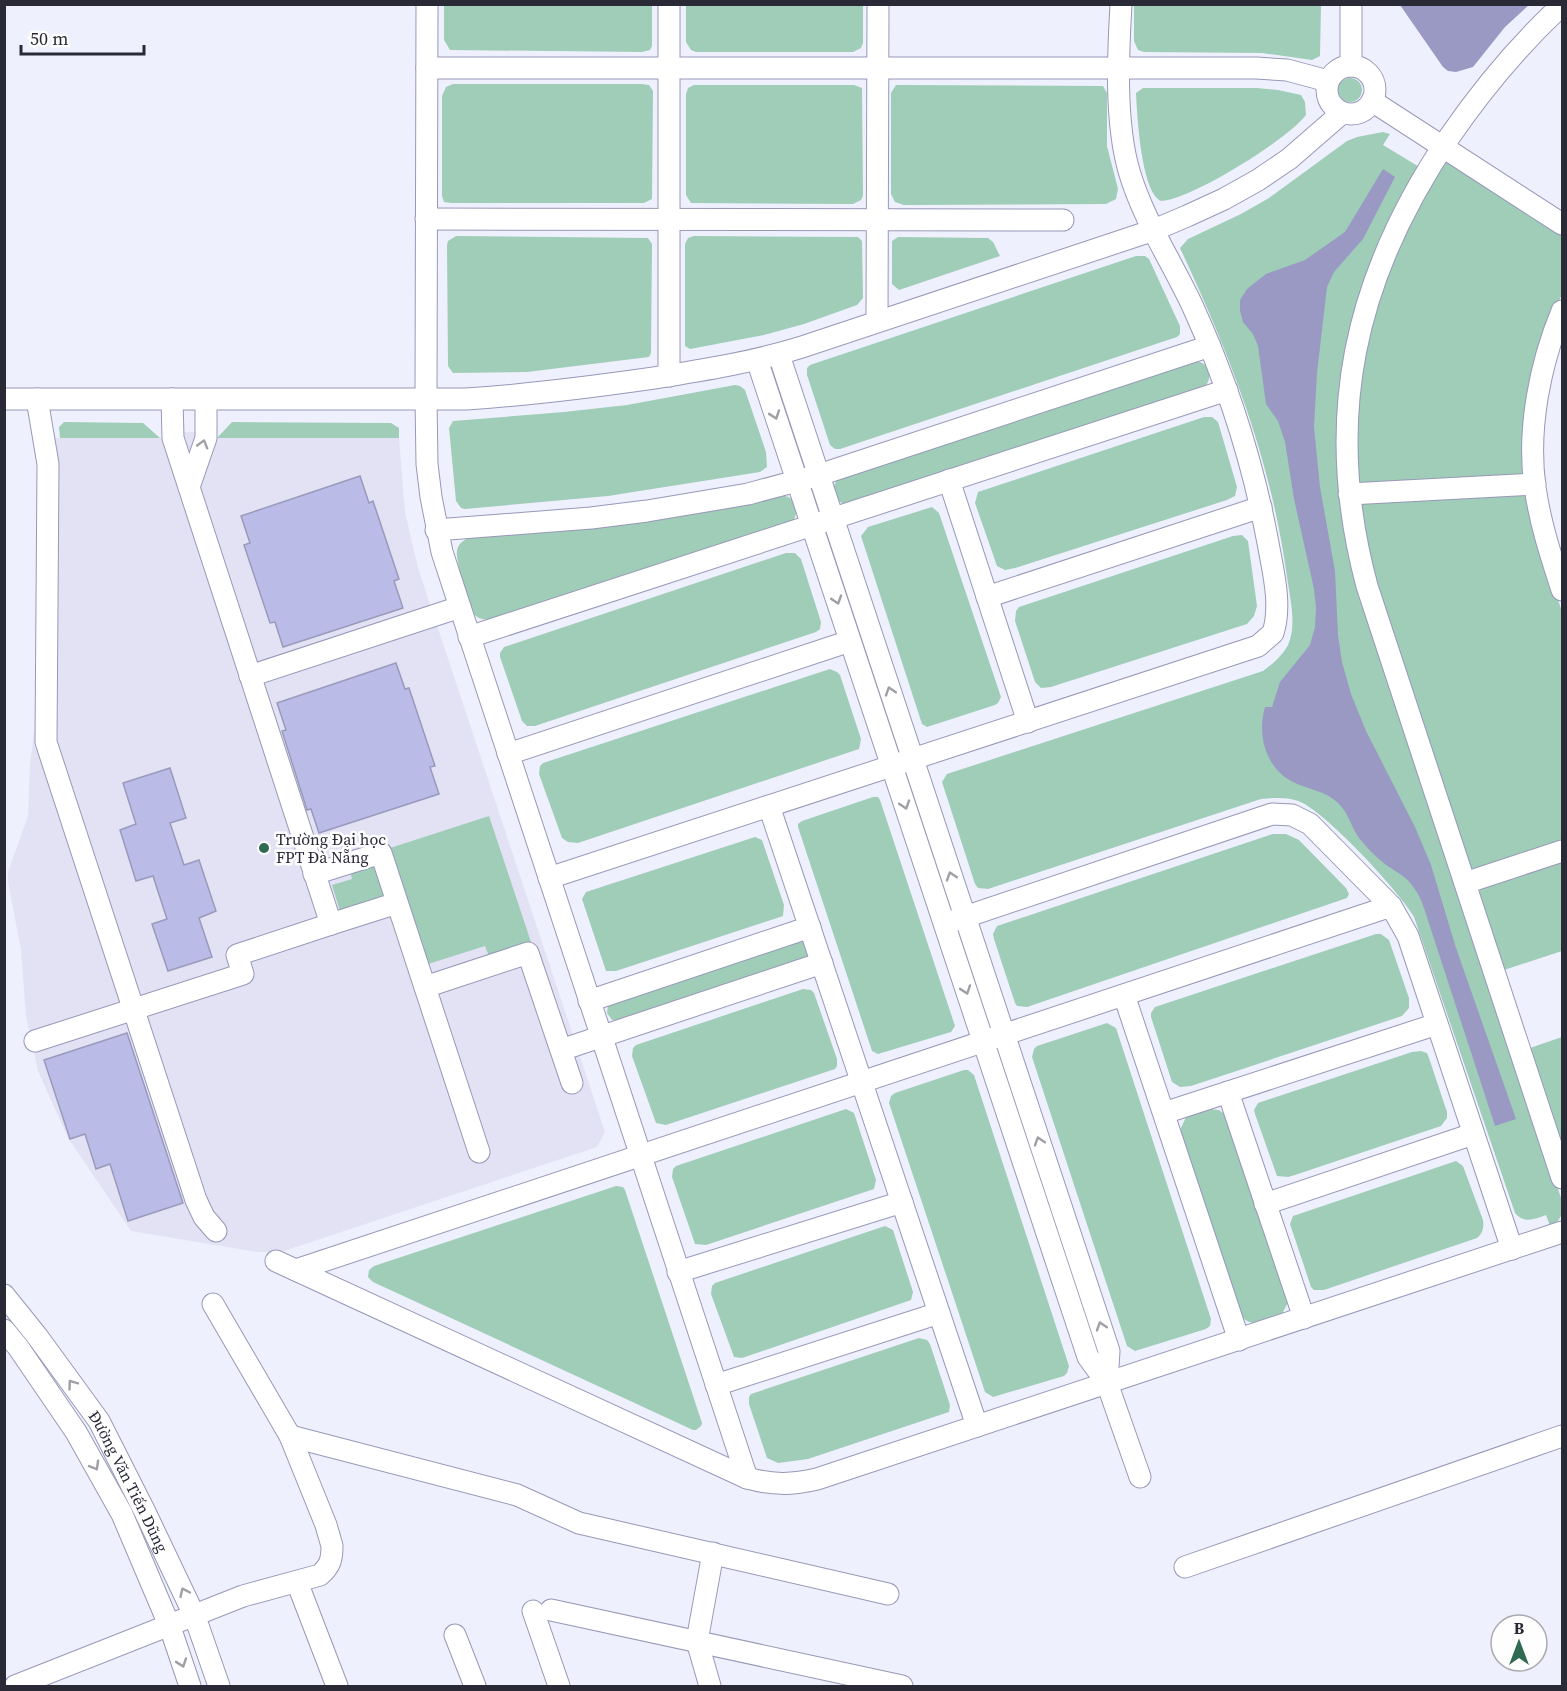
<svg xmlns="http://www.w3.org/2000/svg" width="1567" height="1691" font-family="'Source Serif 4',serif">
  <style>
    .built { fill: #e2e2f4 }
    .green { fill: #9fcdb7 }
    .water { fill: #9999c4 }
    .building { fill: #babbe7; stroke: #999abb; stroke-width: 1.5 }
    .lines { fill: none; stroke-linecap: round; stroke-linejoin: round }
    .minor-casing { stroke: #9798b8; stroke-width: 23 }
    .minor { stroke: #fff; stroke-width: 21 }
    .oneway { stroke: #9f9fa5 }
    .poi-dot { fill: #316a52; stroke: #fefefe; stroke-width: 2 }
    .labels { text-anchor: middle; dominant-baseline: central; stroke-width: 5; stroke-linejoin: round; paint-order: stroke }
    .poi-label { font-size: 16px; fill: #2a2a37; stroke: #fefefe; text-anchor: start }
    .street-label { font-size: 16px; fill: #2a2a37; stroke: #fefefe }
  </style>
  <rect width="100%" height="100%" fill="#eff0fe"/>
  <!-- built -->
  <path class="built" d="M182,432H195V438H399L405,512L418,568L605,1132L597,1147L281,1252H258L131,1231L68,1138L38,1071L26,1016L21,950L8,882V872L28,816L30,764L37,709L40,474L35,438H181Z"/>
  <!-- green -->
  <path class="green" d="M444,5H652V46L650,50L642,52L450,50L444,40Z
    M686,5H863V43L861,48L853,52H696L691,50L686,42Z
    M1134,5H1321L1320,56L1312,60L1262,53L1144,52L1138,50L1134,41Z
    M1338 90a12 12 0 1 1 24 0a12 12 0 1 1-24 0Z
    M453,84H642L649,85L653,91L652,199L644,203H451L444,202L442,196V96L446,87Z
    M694,85H854L862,88L863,196L861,200L853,204L691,203L686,195V94L688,88Z
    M896,85L1103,86L1107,93V146L1118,189L1116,199L1106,204L904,205L895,202L891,194V93Z
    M1143,88H1257L1278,90L1301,95L1305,102L1306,115C1288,139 1191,200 1161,201C1141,192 1137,113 1136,93Z
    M1383,132L1390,134L1383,145L1421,168L1349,344L1362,594L1562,1201C1562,1213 1563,1220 1550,1226L1546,1215C1535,1219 1524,1224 1515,1213L1414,917C1400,892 1323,809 1298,801C1286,797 1273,798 1261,799L988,889L978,888L975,884L942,782L947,774L1263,671C1273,664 1282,656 1288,645C1297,625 1290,598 1287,577C1271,459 1230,355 1180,248L1188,239L1241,214L1269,198L1347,141L1357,137Z
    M1445,162H1450L1562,232V294L1558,303L1527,467L1523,477L1358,483L1352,446L1359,360L1394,247Z
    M456,236L648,238L652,244L651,353L649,357L527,372L453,373L448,366L447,245L448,241Z
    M694,236L858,237L862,241L863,298L857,305L804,324L764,335L690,349L685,346V244L688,238Z
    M898,237L988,238L993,242L1000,256L899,290L892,284V241Z
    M1136,256H1145L1149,259L1180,326V334L1177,337L840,449H835L830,445L807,375V368L810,365Z
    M1197,361C1210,364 1213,377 1205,387L850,503L843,504L835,498L833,487L837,480Z
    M735,385L740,386L745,390L766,452L767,467L760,472L608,496L465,509L461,508L456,501L449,428L453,421L564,412L627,405Z
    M1204,417H1212L1218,422L1237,487L1235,496L1227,500L1015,568L1005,570L997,566L975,503L978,492Z
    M64,422L143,423L160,438H60L59,427Z
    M232,422L391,423L399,428V438H217Z
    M779,495C794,495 801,508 793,521L487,620C482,619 477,618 474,614C469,608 455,558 457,551C458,544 463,540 469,538Z
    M1525,495L1529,498L1541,547L1562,612V843L1474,870L1468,866L1374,591L1359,507L1363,503Z
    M932,507L939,513L1001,697L998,703L995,705L927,727L922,724L861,536L868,527Z
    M1242,535L1248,541L1257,606L1254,616L1247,624L1051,687L1041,688L1035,682L1015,621L1016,611L1019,607L1233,536Z
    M786,553H795L801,559L821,622L820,629L816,632L535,726H527L522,721L500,657V653L504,647Z
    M830,669L837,672L840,675L861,739L859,749L578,843L568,842L562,838L539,774L540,766L543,763Z
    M873,797H878L880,800L955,1026L951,1032L878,1054L872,1051L798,827V824L802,821Z
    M489,816L532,945L490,959L485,946L425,965L387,849Z
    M1273,834H1286L1299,840L1346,888L1349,894L1347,898L1027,1007L1017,1006L1015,1003L994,939L993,934L997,926Z
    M755,837L762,840L784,905L783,916L616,971H606L582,899L586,892Z
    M377,858L390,895L340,911L332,885L352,879L349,867Z
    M1562,858V951L1501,971L1478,896L1482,886Z
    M1376,934H1381L1389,940L1409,998V1008L1402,1016L1191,1086L1180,1087L1172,1082L1151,1017V1013L1155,1007Z
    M799,940L806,943L808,955L806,958L620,1020H612L607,1013L608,1005Z
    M803,989L811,990L814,993L837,1059V1066L835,1069L666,1125L656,1123L632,1056L633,1048L636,1045Z
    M1107,1023L1116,1028L1211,1319L1210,1326L1206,1329L1135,1351L1127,1346L1032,1057L1034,1049L1037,1046Z
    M1562,1037V1159L1527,1049Z
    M1421,1051L1427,1053L1429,1058L1447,1112V1118L1441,1126L1295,1175L1288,1177L1277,1176L1255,1114L1254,1110L1258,1103L1412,1052Z
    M964,1070H968L974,1075L1069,1366L1067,1373L1064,1376L993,1397L985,1392L889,1103L891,1096L895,1093Z
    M846,1109L854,1113L876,1180L874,1189L706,1245L695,1244L672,1177L673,1169L676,1166Z
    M1209,1109L1219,1110L1224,1114L1287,1299V1304L1282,1314C1268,1319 1252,1331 1241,1315L1180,1130L1186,1117Z
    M1456,1161L1463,1166L1483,1220C1484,1227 1483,1233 1477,1238L1324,1290H1314L1311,1287L1290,1224L1293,1216Z
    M616,1186L623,1187L625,1190L702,1423L701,1426L696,1430H693L373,1282L368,1277L369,1270L374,1266Z
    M885,1226L893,1230L913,1292L911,1300L742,1358L734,1357L711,1294L712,1286L715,1283Z
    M919,1338L927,1340L930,1344L950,1405L949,1412L808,1459L778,1463L767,1458L749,1404V1397L751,1394Z"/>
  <!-- water -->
  <path class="water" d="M1400,5H1529L1505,27L1473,67L1456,72L1448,71L1443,67Z
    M1383,169L1395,177L1363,239L1334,272L1327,287L1317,373L1314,427L1320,487L1335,571L1338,635L1342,662L1351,694L1366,731L1415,827L1431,865L1456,948L1516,1119L1495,1126L1424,908C1421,899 1417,891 1411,884C1404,875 1394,871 1385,864C1376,857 1367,848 1359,838C1351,827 1349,813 1338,803C1324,790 1309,790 1293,782C1265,768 1257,734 1265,707H1272L1280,682L1310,645L1315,627L1316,608L1314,589L1294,499L1285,442L1278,421L1266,404L1258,346L1253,334L1243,322L1240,311V300L1247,289L1266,274L1305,260L1345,232Z"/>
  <!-- building -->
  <path class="building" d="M360,476L369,503L373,501L399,579L394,581L403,608L283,647L275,622L270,623L244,545L250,543L241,516Z
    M396,663L405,689L409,688L435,766L430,767L439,794L319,833L311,809L307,810L282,731L286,730L277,703Z
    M170,768L186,818L170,823L184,865L199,860L216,911L199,918L212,957L168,971L152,924L167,919L153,876L136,881L120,830L136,824L123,783Z
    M127,1033L183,1203L128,1221L110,1164L96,1169L85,1134L70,1139L44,1060Z"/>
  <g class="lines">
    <defs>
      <g id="minor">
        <path d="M427,4L426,400L427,464L431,497L442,552L460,607L747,1478"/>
        <path d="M1351,4V66"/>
        <path d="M1562,5C1520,44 1483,88 1450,136C1354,277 1322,419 1367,586L1562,1178"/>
        <circle cx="1351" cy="90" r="24"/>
        <path d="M427,68H1256L1287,70L1328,81"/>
        <path d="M1372,101L1562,224"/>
        <path d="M426,219L1063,220"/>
        <path d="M1562,311C1540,364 1527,429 1535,487C1540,523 1551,556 1562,590"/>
        <path d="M877,321L878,4"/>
        <path d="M779,355L1109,1351L1107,1383"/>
        <path d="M757,360L1088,1357L1107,1383L1140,1477"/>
        <path d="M669,376V4"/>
        <path d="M4,399H466C529,395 591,387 654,378C704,370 754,362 802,347L1154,230L1187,216L1224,199L1258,180L1289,159L1342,113"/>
        <path d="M37,399L48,464L46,742L196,1200L204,1217L216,1231"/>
        <path d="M949,480L1028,722"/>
        <path d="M189,487L206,438V400"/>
        <path d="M1349,494L1535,484"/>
        <path d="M436,530L591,518L647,511L748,494L819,475L1210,346"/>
        <path d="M987,597L1261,507"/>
        <path d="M469,637L1227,390"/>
        <path d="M250,676L460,607"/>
        <path d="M508,754L850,641"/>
        <path d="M769,806L977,1426"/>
        <path d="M314,874L381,853L479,1152"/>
        <path d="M549,878L1258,646L1273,633C1282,605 1273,571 1268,543C1253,462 1227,382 1193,307C1172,262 1143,219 1129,171C1115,122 1118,56 1121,4"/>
        <path d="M1465,883L1562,851"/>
        <path d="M953,921L1272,814L1292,815L1310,824L1391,906L1408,936L1512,1249"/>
        <path d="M331,924L397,903"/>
        <path d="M425,987L528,953L572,1083"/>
        <path d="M1124,995L1239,1340"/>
        <path d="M589,1001L810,927"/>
        <path d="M35,1041L243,974L237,955L331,924L173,438L172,399"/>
        <path d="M561,1050L822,963"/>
        <path d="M1228,1092L1304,1318"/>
        <path d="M1164,1113L1437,1024"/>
        <path d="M1265,1204L1473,1134"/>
        <path d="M276,1261L747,1478C772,1485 792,1485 817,1479L1562,1232"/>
        <path d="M296,1270L1391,906"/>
        <path d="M678,1272L902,1202"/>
        <path id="s1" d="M4,1295L37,1336L99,1421L145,1512L195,1617L219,1686"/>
        <path d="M4,1330L18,1347L76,1432L122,1514L170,1627L190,1686"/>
        <path d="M716,1385L939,1313"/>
        <path d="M290,1436L517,1495L579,1523L888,1594"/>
        <path d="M1185,1567L1562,1436"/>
        <path d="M297,1582L337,1686"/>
        <path d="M551,1610L902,1686"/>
        <path d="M533,1611L559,1686"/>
        <path d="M455,1635L475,1686"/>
        <path d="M15,1686L243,1596L320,1575C330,1566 332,1560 332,1546L326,1525L290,1436L213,1304"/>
        <path d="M710,1686L697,1641L713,1553"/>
      </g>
    </defs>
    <!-- minor casing -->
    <use href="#minor" class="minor-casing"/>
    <!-- minor -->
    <use href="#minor" class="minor"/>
  </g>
  <!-- one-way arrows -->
  <defs><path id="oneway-chevron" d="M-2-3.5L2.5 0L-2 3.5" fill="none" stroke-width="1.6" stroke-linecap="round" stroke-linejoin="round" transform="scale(1.5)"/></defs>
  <g class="oneway">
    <use href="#oneway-chevron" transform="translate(775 415) rotate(71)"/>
    <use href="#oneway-chevron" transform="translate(203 444) rotate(-74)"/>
    <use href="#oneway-chevron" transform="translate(837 600) rotate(72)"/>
    <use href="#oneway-chevron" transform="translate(890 691) rotate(-108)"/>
    <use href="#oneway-chevron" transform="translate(905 805) rotate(72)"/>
    <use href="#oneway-chevron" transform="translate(951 876) rotate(-108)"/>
    <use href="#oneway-chevron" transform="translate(966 990) rotate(71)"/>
    <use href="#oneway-chevron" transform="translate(1039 1141) rotate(-108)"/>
    <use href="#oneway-chevron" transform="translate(1101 1326) rotate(-108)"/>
    <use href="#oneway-chevron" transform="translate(72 1384) rotate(-126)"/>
    <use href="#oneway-chevron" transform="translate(95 1466) rotate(60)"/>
    <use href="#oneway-chevron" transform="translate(184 1592) rotate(-115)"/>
    <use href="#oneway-chevron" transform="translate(182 1663) rotate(71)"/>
  </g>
  <!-- markers -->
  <circle class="poi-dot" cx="264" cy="848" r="6"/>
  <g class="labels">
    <!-- poi labels -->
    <g class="poi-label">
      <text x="276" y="839">Trường Đại học<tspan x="276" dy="18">FPT Đà Nẵng</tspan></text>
    </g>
    <!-- street labels -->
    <g class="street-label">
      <text stroke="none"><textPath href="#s1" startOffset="225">Đường Văn Tiến Dũng</textPath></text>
    </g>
  </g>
  <!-- border -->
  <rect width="1567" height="1691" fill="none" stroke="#2a2a37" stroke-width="12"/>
  <!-- north arrow -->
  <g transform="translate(1519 1643)"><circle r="28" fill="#fefefe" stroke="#a9a9ae" stroke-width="1.5"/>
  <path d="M0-4.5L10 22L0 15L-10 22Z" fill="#316a52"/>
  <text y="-9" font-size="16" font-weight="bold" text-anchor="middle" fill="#2a2a37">B</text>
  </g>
  <!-- scale -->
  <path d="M21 45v9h123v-9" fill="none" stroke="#2a2a37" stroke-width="3"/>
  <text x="30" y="45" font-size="18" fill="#2a2a37" stroke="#fefefe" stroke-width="4.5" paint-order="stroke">50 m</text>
</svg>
